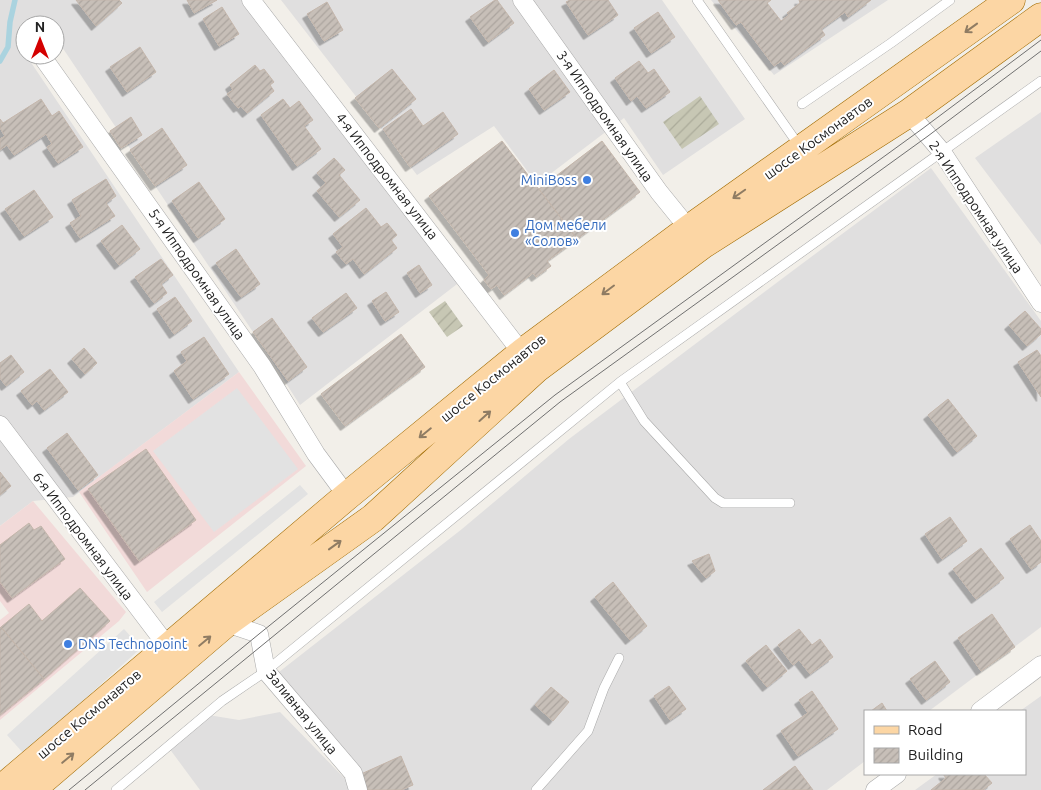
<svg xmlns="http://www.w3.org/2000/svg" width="1041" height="790" font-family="Ubuntu,sans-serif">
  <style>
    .residential { fill: #e0dfdf }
    .commercial { fill: #f2dad9 }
    .construction { fill: url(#construction-furrows) }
    .parking { fill: #e2e2e2 }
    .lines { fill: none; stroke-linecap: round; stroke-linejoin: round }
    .stream { stroke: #aad3df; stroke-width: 5.5 }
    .building { fill: url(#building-hatch); stroke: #c4b6ab; filter: url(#shadow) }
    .lane-casing { stroke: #a9a9a9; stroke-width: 10 }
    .street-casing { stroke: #a9a9a9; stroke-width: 19 }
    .primary-casing { stroke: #a06b00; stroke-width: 29 }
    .lane { stroke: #fff; stroke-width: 9 }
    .street { stroke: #fff; stroke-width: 18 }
    .primary { stroke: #fcd6a4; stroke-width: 28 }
    .tram { stroke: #707070; stroke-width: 1 }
    .oneway { stroke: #8f7c63 }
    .shop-dot { fill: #3f7fe0; stroke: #fff; stroke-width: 2 }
    .labels { text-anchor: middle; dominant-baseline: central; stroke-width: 4; stroke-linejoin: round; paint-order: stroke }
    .street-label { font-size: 14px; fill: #222; stroke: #fff }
    .shop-label { font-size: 14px; fill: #366cbe; stroke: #fff; text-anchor: start }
  </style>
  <defs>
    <pattern id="construction-furrows" width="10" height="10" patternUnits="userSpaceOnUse" patternTransform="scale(1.25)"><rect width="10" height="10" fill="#c7c7b4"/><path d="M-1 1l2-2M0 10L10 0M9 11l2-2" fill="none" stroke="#abab9a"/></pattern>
    <pattern id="building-hatch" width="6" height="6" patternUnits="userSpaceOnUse" patternTransform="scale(1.25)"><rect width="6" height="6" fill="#c7bfb8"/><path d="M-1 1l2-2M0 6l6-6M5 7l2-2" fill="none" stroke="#aba49e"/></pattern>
    <filter id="shadow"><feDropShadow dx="-4.5" dy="4.5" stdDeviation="0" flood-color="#0004"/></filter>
  </defs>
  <rect width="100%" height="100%" fill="#f2efe9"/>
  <!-- residential -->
  <path class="residential" d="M0,0H247L461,281L300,405L253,332L58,41L55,43V25H25V55H37L30,61L239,372L73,497L33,501L0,526Z
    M281,0H662L745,119L663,175L624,118L537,184L494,126L417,175Z
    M711,0H888L774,75Z
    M1041,112V245L975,158Z
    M931,168L1041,321V627L929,711H865V761L827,790H364L361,774L279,672L462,529L569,439L803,263Z
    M1041,696V790H915L937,774H1025V711H1020Z
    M280,712L352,786L350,790H200L169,748L208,715L239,720Z"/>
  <!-- commercial -->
  <path class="commercial" d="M239,372L306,466L147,592L79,492Z
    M33,501L126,612L119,621L0,720V620L9,613L0,601V526Z"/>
  <!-- construction -->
  <path class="construction" d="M700,96L719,124L682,149L663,122Z
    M445,301L463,326L447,337L429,312Z"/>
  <!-- parking -->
  <path class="parking" d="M237,388L298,469L214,532L153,451Z
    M300,485L308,494L162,612L154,602Z
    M124,629L141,648L24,754L7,735Z"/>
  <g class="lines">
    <!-- stream -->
    <path class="stream" d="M0,61L8,47L10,22L15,0"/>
  </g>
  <!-- building -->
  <path class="building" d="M76,0H119L122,3L96,26Z
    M187,0H217L194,13Z
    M495,0H497L514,23L488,42L470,17Z
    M570,0H608L618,15L588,35L566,2Z
    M718,0H771L767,3L781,21L789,15L787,13L800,3L799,0H871L848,17L845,12L821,29L825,35L784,65L781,61L774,66L741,22L736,25Z
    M327,2L343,30L324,41L307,14Z
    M222,7L239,34L219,46L203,19Z
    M658,12L675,37L651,53L634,28Z
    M140,47L156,72L127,92L110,67Z
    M639,61L648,73L654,69L670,92L646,108L637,96L631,101L615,78Z
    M255,65L260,71L264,69L274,82L270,85L274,91L247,113L241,106L238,108L227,94L233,90L230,85Z
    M392,69L416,99L379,128L355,98Z
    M554,70L570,92L544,110L529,89Z
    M41,99L52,116L59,111L83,147L58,163L47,147L52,144L46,134L14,155L7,145L0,150V139L5,136L0,128V119L3,123Z
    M283,99L290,108L299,101L313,120L304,126L321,149L297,166L261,115Z
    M411,109L423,126L443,112L458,134L410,167L383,129Z
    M131,117L142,135L121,148L110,131Z
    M162,128L187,165L155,186L130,150Z
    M502,141L577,239L547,261L551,266L536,277L533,273L504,295L497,285L491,289L484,280L489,275L429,196Z
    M602,141L640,192L577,239L539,189Z
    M334,158L345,170L339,175L360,200L339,217L317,191L326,183L317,173Z
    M106,179L116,196L106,203L115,216L80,238L70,223L81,216L72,200Z
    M199,182L225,219L198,238L172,201Z
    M34,190L53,217L24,236L5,209Z
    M366,208L381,227L387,223L397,235L391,240L397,248L364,274L353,259L346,264L336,252L343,247L333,234Z
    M122,225L140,249L119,265L101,241Z
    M236,249L260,284L241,297L216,263Z
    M161,259L173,275L161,284L167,293L154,303L135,277Z
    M419,265L432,285L420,293L407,273Z
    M386,292L399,312L385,321L372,301Z
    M346,293L357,308L323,332L312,318Z
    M175,297L192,321L174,334L157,309Z
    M1025,311L1041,329V334L1027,346L1009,325Z
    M272,318L307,367L288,381L253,332Z
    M401,334L425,367L345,426L321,394Z
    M204,337L229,374L193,399L174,371L187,361L181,352Z
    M84,348L97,363L85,374L72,359Z
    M1037,350L1041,356V397L1018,362Z
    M11,355L24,372L6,386L0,378V363Z
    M50,369L68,392L44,410L37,401L32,405L21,391Z
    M948,399L977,436L957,452L928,415Z
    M67,433L98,475L78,490L47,448Z
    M146,449L196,520L139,561L88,489Z
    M0,472L11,486L0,495Z
    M950,517L967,541L942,559L925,534Z
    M29,523L34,530L41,526L65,559L12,598L0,582V545Z
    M1030,525L1041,541V562L1031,569L1010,539Z
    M981,548L1004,578L976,599L953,569Z
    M709,554L715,571L706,578L692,561Z
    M613,582L647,626L630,640L595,597Z
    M80,588L110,621L44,679L1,627L29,604L42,621Z
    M992,614L1015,647L981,671L958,638Z
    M1,627L44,679L0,715V628Z
    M799,629L812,645L820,639L833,657L810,674L799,660L793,665L778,645Z
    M766,645L787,671L767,687L746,661Z
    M935,661L950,682L926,700L910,679Z
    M669,686L686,709L670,720L654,696Z
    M551,687L569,702L553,721L535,705Z
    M812,691L838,729L798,756L781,731L808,713L799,700Z
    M882,703L887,711H871Z
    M401,756L413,785L401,790H368L361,774Z
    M795,766L813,790H763Z
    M943,774H984L992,783L983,790H931L946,778Z"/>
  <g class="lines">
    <defs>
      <path id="lane" d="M697,0L800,147
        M802,104L891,43L950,0
        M620,382L644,421L715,498L723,503H790
        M116,790L222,701L266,671L620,382L1041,81
        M536,790L588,731L604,688L619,658"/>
      <path id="street" d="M251,0L522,353
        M522,0L659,192L689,229
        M41,55L262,366L316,454L347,496
        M909,113L942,152L1041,303
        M0,425L168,647
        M226,623L259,634L266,671L353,773L358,790
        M980,711L1041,665
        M875,790L897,774"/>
      <path id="primary" d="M0,790L347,496L522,353L689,229L1011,0
        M31,790L226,623L373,518L537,368L702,245L909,113L1041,17"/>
    </defs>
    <!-- lane casing -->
    <use href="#lane" class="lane-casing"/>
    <!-- street casing -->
    <use href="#street" class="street-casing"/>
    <!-- primary casing -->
    <use href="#primary" class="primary-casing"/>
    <!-- lane -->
    <use href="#lane" class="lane"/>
    <!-- street -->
    <use href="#street" class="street"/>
    <!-- primary -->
    <use href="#primary" class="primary"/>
    <!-- tram -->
    <path class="tram" d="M69,790L259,634L555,395L922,129L1041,40
      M85,790L560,402L928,136L1041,51"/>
  </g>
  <!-- one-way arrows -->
  <defs><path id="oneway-shaft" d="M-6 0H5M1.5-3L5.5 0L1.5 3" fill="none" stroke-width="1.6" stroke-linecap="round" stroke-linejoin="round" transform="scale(1.25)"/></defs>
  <g class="oneway">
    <use href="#oneway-shaft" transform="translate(971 28) rotate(144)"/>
    <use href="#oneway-shaft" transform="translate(739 194) rotate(145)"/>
    <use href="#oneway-shaft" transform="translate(608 290) rotate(143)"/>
    <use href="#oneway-shaft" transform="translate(485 416) rotate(-42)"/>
    <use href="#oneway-shaft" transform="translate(425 433) rotate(141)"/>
    <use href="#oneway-shaft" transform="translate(335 545) rotate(-36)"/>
    <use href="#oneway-shaft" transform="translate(205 641) rotate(-40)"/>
    <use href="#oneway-shaft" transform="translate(68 758) rotate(-40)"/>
  </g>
  <!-- markers -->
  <g class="shop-dot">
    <circle cx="587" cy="180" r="5"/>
    <circle cx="515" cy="233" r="5"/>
    <circle cx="68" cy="644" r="5"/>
  </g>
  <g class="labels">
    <!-- street labels -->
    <g class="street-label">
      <text transform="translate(605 116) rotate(55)">3-я Ипподромная улица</text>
      <text transform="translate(818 138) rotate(-36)">шоссе Космонавтов</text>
      <text transform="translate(387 176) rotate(52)">4-я Ипподромная улица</text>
      <text transform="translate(976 207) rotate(56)">2-я Ипподромная улица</text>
      <text transform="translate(197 274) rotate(55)">5-я Ипподромная улица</text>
      <text transform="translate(493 378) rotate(-39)">шоссе Космонавтов</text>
      <text transform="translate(83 536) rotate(53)">6-я Ипподромная улица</text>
      <text transform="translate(302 712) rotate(51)">Заливная улица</text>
      <text transform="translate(89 714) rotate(-40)">шоссе Космонавтов</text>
    </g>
    <!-- shop labels -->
    <g class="shop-label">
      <text x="577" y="180" text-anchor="end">MiniBoss</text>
      <text x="525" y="225">Дом мебели<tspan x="525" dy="16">«Солов»</tspan></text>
      <text x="78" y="644">DNS Technopoint</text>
    </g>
  </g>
  <!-- legend -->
  <rect x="864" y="710" width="162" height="65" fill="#ffffff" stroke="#a7a7a7"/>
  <rect x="874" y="726" width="25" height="8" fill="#fcd6a4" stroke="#a7a7a7"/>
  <text x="908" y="735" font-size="15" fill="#222222">Road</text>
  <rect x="874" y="748" width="25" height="15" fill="url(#building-hatch)" stroke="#a7a7a7"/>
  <text x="908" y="760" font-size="15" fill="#222222">Building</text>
  <!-- north arrow -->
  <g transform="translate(40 40)"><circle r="24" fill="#ffffff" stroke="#a7a7a7"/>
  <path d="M0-4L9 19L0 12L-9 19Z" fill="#d40000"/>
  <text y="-8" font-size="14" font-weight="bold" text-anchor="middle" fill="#222222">N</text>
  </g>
</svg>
